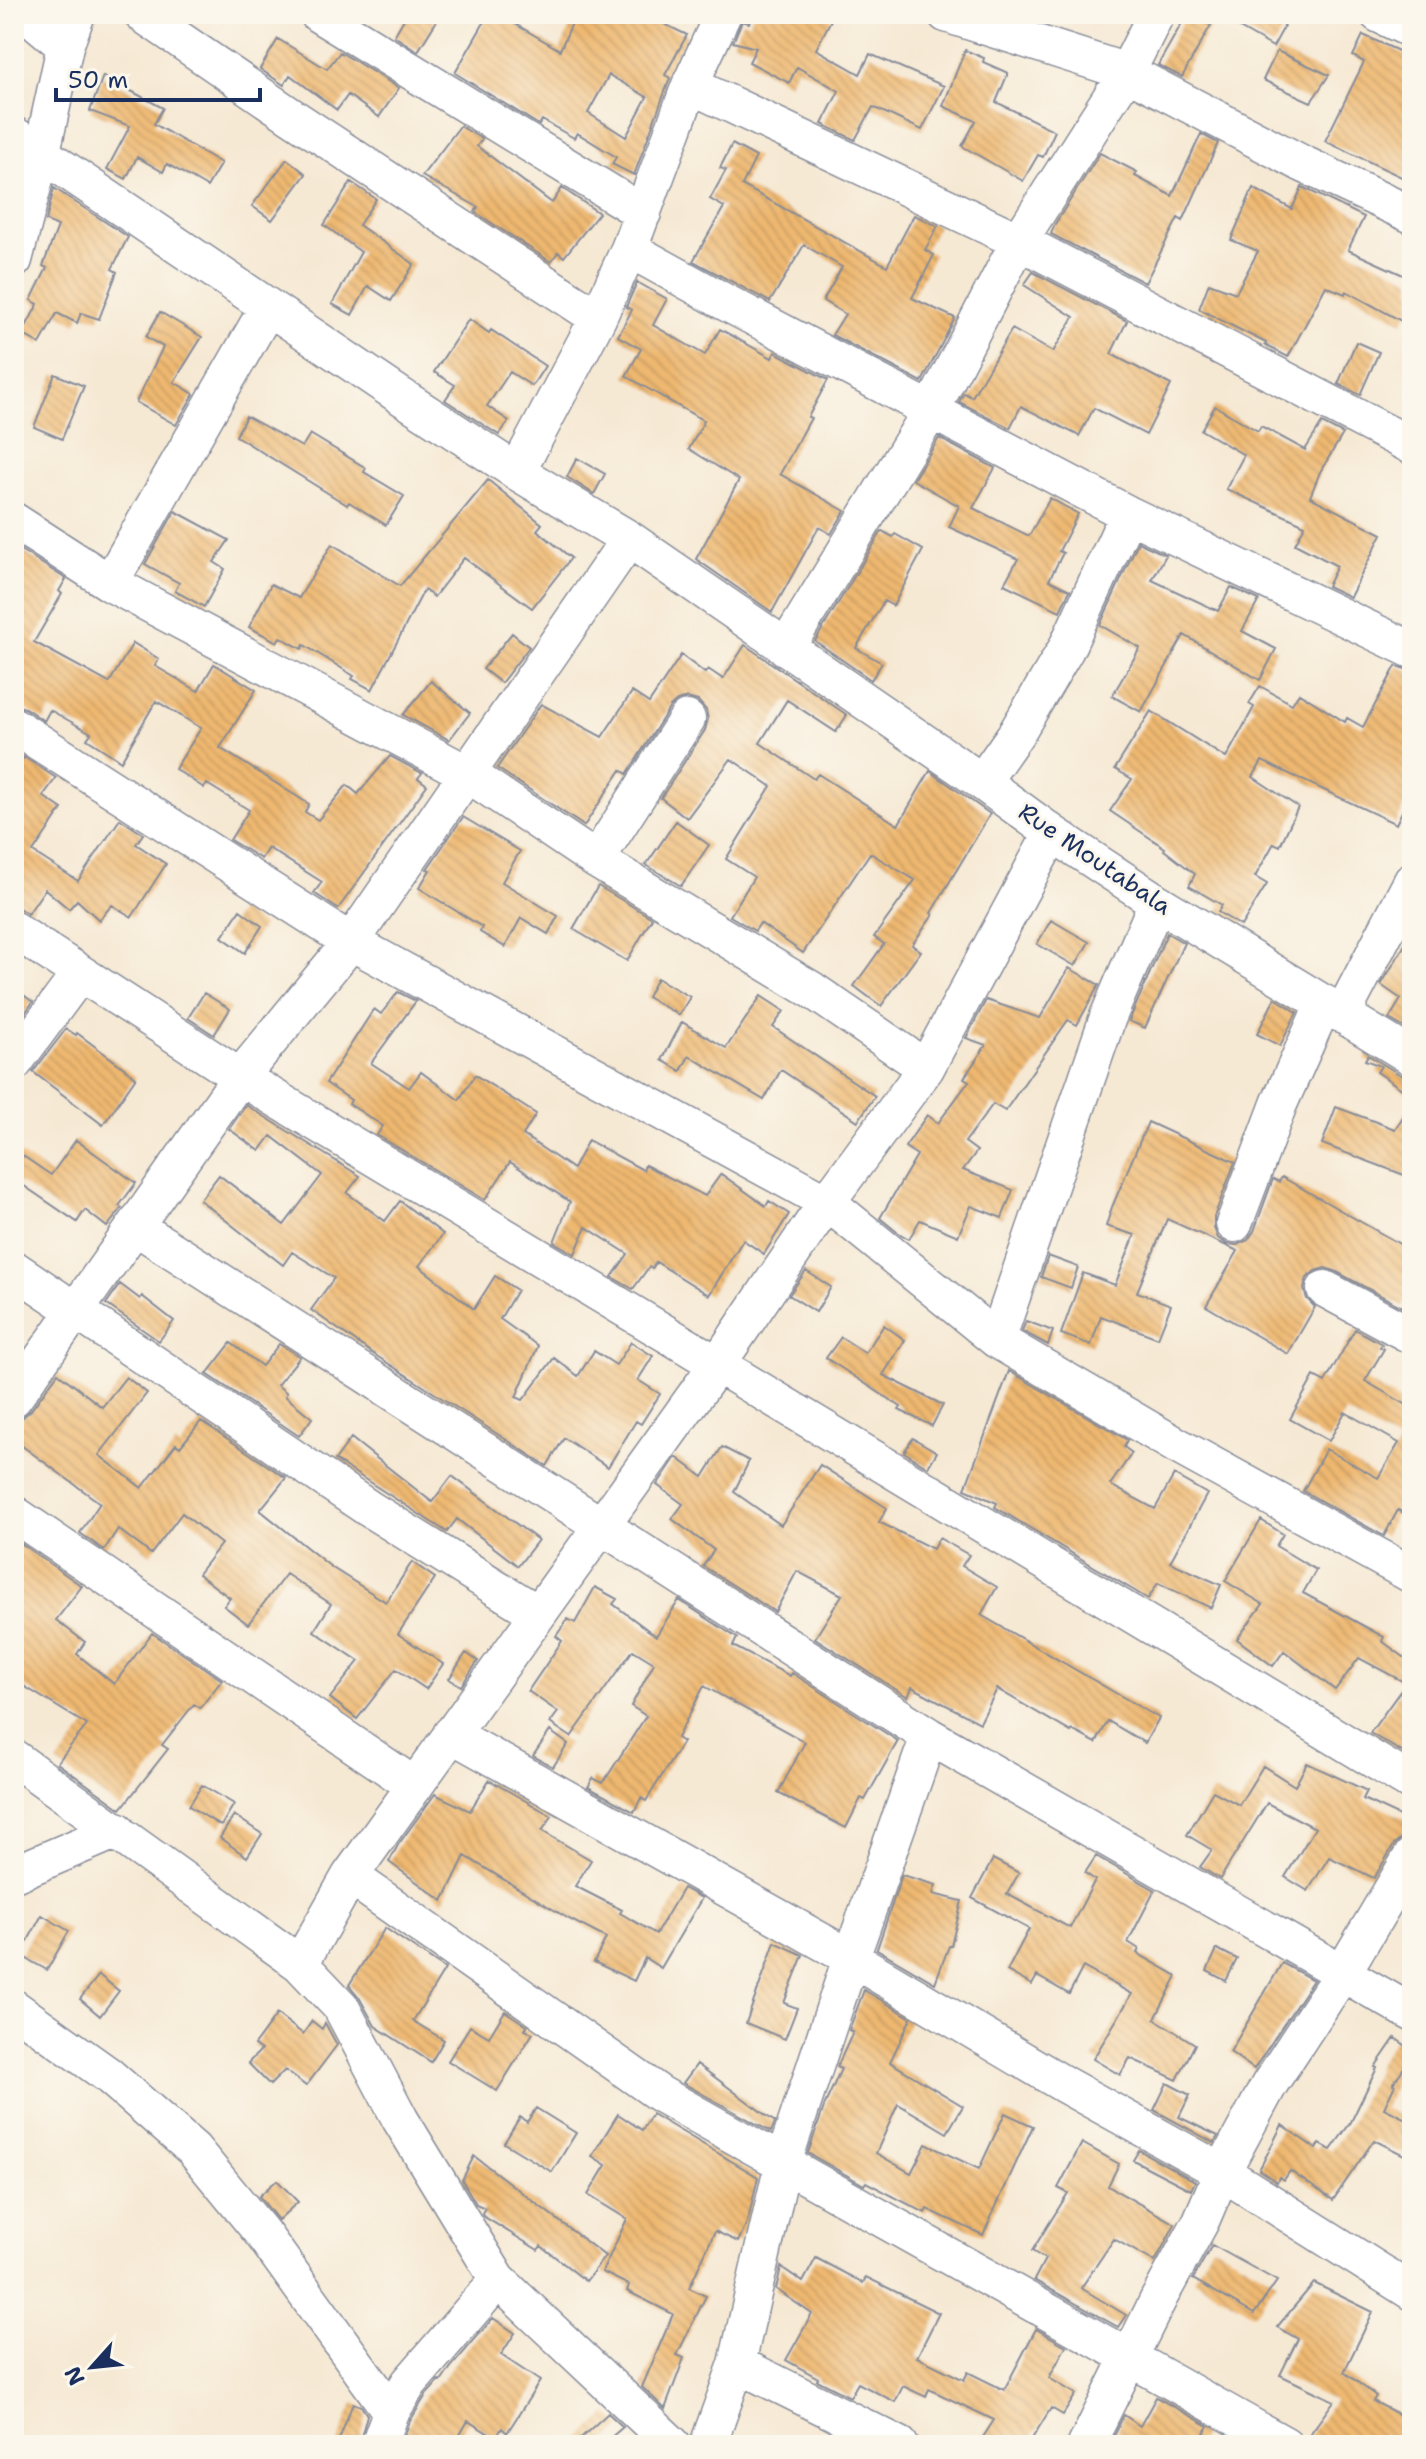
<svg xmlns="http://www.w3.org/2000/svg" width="1426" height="2459" font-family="'Shantell Sans',sans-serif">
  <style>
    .building { fill: url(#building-back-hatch); fill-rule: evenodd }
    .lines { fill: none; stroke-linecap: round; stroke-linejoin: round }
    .minor-casing { stroke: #888c99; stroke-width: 39 }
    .minor { stroke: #fff; stroke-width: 36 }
    .labels { text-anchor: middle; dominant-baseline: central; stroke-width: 6; stroke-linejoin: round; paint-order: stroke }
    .street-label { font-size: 24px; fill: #1b2f5e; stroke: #fbf7ec }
  </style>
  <defs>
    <pattern id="building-back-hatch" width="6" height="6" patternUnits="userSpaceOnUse" patternTransform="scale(2)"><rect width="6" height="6" fill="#eeb870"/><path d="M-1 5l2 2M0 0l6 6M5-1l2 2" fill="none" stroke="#cc9e63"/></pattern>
  </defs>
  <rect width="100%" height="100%" fill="#fbf7ec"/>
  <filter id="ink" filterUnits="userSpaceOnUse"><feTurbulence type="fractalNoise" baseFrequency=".0125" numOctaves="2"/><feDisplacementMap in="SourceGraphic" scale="16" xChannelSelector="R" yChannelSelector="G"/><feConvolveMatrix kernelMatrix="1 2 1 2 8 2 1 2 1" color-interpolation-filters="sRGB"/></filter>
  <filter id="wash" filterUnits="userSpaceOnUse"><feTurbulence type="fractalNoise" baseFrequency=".006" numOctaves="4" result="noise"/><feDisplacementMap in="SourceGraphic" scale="32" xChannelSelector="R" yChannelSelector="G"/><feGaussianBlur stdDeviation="1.8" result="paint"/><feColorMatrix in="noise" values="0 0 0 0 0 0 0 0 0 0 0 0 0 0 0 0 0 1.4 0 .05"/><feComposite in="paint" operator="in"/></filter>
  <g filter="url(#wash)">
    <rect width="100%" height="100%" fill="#f6e9d4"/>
    <g id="blocks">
      <!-- building -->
      <path class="building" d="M407,14H441L418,51L394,36Z
        M489,14H498L560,50L576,14H662L660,22L687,35L665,75L670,78L634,175L612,164L616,157L577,133L574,138L542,120L539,125L455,73ZM609,75L647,97L626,137L588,113Z
        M753,14H834L816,49L860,74L870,54L944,86L922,130L873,107L855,140L822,124L839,91L797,67L789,83L749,62L756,48L733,42L742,21L749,23Z
        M1187,14L1211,25L1182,77L1158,65Z
        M1215,14H1291L1273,47Z
        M1363,35L1412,57V182L1325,141L1364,62L1353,56Z
        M278,39L327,69L340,52L399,88L379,117L348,95L337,110L290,75L284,85L260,69Z
        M965,50L984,58L983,62L1008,73L996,102L1055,131L1043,157L1038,155L1023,181L962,146L976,121L943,106Z
        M1277,51L1329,75L1311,102L1263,80Z
        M103,76L163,108L154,124L221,163L207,187L167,164L163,172L137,157L126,179L107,169L130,126L90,111Z
        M460,126L482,139L477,146L552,203L562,188L599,213L564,257L558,252L551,262L475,212L478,207L422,176Z
        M1201,134L1218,143L1183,221L1178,218L1145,283L1051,234L1055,224L1100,153L1137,172L1135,176L1172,196Z
        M732,144L756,157L742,185L887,266L914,215L938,226L925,250L934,255L912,298L955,318L922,382L832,335L845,314L823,301L842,267L804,245L770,302L693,261L724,207L710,199L726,170L720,168Z
        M287,159L306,174L272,220L252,206Z
        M351,182L376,199L359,225L414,264L391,301L368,286L352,315L332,304L361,252L324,225Z
        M1302,187L1364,217L1348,250L1412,279V304L1403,322L1346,291L1345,294L1326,286L1288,357L1265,345L1266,343L1199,309L1209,283L1236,293L1258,251L1231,240L1253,188L1292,209Z
        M54,188L128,237L112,269L117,272L99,319L81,313L77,323L57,313L40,344L22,334L38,304L31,300L47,268L43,266L58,226L46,221Z
        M1033,272L1127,321L1111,354L1171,385L1146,435L1094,408L1079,436L1021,406L1010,428L959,402L964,393L972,397L1012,329L1053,352L1074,317L1024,285Z
        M637,282L667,299L653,325L705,355L720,329L772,358L775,352L828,380L808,417L811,418L780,474L845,511L831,534L819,527L772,612L696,559L739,480L689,449L704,421L626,376L641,349L618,336L632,310L626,307Z
        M160,312L202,337L174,382L194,394L176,425L136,402L163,347L146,337Z
        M469,319L489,333L491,330L545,366L532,386L510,372L487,406L509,421L499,435L445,400L455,385L434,372Z
        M1356,342L1379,352L1360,395L1338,384Z
        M55,374L84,386L62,439L34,427Z
        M1215,406L1258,431L1261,426L1305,450L1322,423L1343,434L1320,472L1310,497L1382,534L1350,597L1327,586L1337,566L1295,544L1305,525L1226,489L1244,455L1201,430Z
        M246,416L302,447L310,434L366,468L364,472L404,496L386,525L349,502L347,505L236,436Z
        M939,438L995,468L973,508L1029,536L1050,498L1078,514L1059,551L1063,553L1049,580L1070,590L1060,611L1004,584L1018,559L949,527L959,506L913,480Z
        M577,458L605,474L594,494L567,477Z
        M488,480L542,524L537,530L571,558L532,608L464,558L434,597L424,590L372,690L352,679L354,676L304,645L302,649L280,637L277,642L249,627L271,584L299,598L332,544L400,586Z
        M175,511L229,540L214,562L225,569L204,607L175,591L179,583L145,564Z
        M882,531L893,537L895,534L923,550L893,606L884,601L856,648L882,663L871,680L815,641Z
        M1138,542L1166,555L1152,580L1218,611L1231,587L1259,600L1242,631L1276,649L1260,680L1184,635L1141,712L1112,696L1140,648L1100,625Z
        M14,546L66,579L59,591L62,594L34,642L109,683L133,643L159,659L155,666L198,691L214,664L256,690L220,748L309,804L305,812L318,820L347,785L358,794L390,756L422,773L418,778L427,785L338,909L314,893L322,882L268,848L261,859L230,840L249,810L207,784L204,788L175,769L201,728L156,701L121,761L87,739L91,733L50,710L44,721L25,708L14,705Z
        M512,633L529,647L501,683L483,669Z
        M745,645L847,715L836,732L787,700L760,743L814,779L818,774L898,825L930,771L990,814L931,913L933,915L912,945L921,951L881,1006L854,986L884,944L874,937L915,880L870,853L803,953L760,923L755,931L730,916L754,877L726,859L771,786L731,759L687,818L661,798L705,730L708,719L706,710L698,701L687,698L677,701L670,707L627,774L621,770L584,826L497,768L541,704L602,737L632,692L649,703L681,655L705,673L708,669L723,679Z
        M1396,666L1412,671V791L1396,824L1262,761L1253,777L1298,807L1280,846L1274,843L1255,877L1267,884L1241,926L1218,912L1222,905L1189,886L1195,874L1164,850L1165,848L1110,811L1132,779L1115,769L1151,711L1226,758L1254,707L1249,704L1260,686L1292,704L1299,693L1345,722L1347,718L1363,727Z
        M431,681L470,713L449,740L403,715Z
        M24,757L56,778L43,796L62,809L33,852L78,881L120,819L143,834L136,844L166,864L132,917L112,905L99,920L77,900L69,909L45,889L28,914L14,905V773Z
        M463,817L520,851L502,882L558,916L548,934L521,918L505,947L480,932L482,927L419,888L430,870L427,869Z
        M676,821L709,845L681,886L646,865Z
        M598,886L652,918L627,961L573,929Z
        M240,910L262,926L245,953L222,937Z
        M1051,920L1089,942L1075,966L1037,944Z
        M1167,933L1184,943L1145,1028L1129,1021Z
        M1412,933V1032L1389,1019L1401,999L1381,985Z
        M1069,968L1099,985L1077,1025L1068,1020L1005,1111L993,1104L965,1142L977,1151L963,1170L1013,1190L1002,1218L971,1206L958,1236L920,1220L909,1239L897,1232L880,1218L917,1155L905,1147L927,1115L938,1123L969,1081L964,1078L986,1045L966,1038L986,1000L1040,1018Z
        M657,978L690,997L679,1015L647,997Z
        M14,988L33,1002L14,1028Z
        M398,992L416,1001L371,1063L409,1088L421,1072L459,1100L475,1075L536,1114L523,1135L573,1169L588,1140L643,1170L645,1165L705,1196L721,1174L766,1206L769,1201L789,1214L764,1254L743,1240L709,1295L656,1262L652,1269L649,1267L633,1289L612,1277L628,1254L586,1227L575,1254L554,1242L570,1202L510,1162L485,1200L377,1135L383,1126L349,1104L351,1100L326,1083L374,1009L381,1014Z
        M204,993L230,1009L214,1035L188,1018Z
        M761,996L784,1011L773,1027L875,1096L858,1121L781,1070L764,1100L689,1056L681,1071L662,1060L682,1022L726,1048Z
        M1275,998L1297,1012L1280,1046L1257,1034Z
        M66,1029L76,1035L77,1033L136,1077L103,1125L33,1072Z
        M1368,1055L1401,1075L1412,1078V1096L1377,1072L1381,1066L1365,1060Z
        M1412,1103V1178L1322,1144L1336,1107L1395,1129Z
        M246,1105L360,1176L347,1193L385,1221L400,1201L443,1234L419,1266L474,1309L495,1276L517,1290L500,1319L538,1346L516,1397L523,1400L554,1358L578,1376L594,1351L616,1365L631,1342L653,1356L638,1380L660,1394L641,1424L636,1421L608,1467L564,1438L547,1466L372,1353L311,1310L334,1278L292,1252L283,1265L200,1200L219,1175L284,1225L322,1175L271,1136L260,1151L229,1129Z
        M1148,1122L1235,1162L1214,1217V1228L1218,1238L1227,1244L1237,1245L1248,1240L1254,1231L1273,1179L1279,1182L1282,1177L1412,1251V1290L1402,1307L1335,1271L1325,1268L1315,1271L1307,1278L1304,1289L1307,1299L1315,1307L1288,1354L1206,1306L1238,1251L1167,1219L1137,1292L1171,1305L1158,1338L1101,1316L1091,1345L1061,1334L1083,1273L1115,1285L1135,1235L1106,1226L1112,1207Z
        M76,1140L136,1183L119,1206L122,1208L107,1227L85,1210L77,1222L14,1179V1150L51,1175Z
        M1048,1256L1078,1267L1071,1288L1041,1277Z
        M806,1271L831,1287L816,1312L789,1295Z
        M120,1284L140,1299L142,1296L174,1321L159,1341L106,1304Z
        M1026,1321L1053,1331L1048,1345L1022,1331Z
        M884,1325L905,1340L883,1375L943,1405L932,1426L899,1410L901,1407L826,1358L841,1337L865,1353Z
        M1355,1329L1382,1344L1380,1347L1384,1349L1365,1381L1412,1408V1518L1398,1510L1384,1536L1303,1491L1326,1449L1378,1478L1399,1443L1345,1412L1329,1441L1290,1419L1314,1376L1325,1382Z
        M231,1343L262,1366L279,1344L300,1357L277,1385L287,1393L285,1396L312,1418L299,1436L207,1374Z
        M1009,1371L1127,1440L1124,1447L1132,1453L1110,1485L1155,1509L1174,1475L1207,1494L1170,1562L1221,1585L1211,1608L1158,1583L1148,1599L995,1507L997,1503L965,1489Z
        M58,1373L102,1407L126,1377L147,1393L99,1455L142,1488L176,1444L180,1447L201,1421L286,1478L260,1510L331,1567L386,1602L412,1562L435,1578L398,1634L443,1664L426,1689L396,1669L357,1719L330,1698L359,1661L314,1631L331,1604L286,1574L248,1624L224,1606L230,1598L198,1574L221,1544L182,1513L151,1554L118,1529L104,1550L80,1533L100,1503L14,1440V1425L31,1410Z
        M351,1438L432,1502L452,1476L538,1540L518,1566L457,1519L447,1532L335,1460Z
        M913,1438L937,1452L928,1467L904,1452Z
        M722,1447L749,1461L734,1492L781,1525L820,1465L887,1508L879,1522L933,1549L939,1538L969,1555L962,1566L997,1587L981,1615L1159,1718L1145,1743L1108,1721L1096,1743L1072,1730L1071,1732L997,1689L980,1723L912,1687L908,1697L815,1638L842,1595L797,1571L775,1612L703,1566L714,1550L672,1519L683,1504L657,1485L676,1457L703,1477Z
        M1261,1520L1283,1534L1276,1546L1316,1570L1303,1593L1384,1637L1382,1641L1412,1663V1758L1370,1733L1406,1683L1359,1658L1335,1690L1284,1651L1273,1666L1237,1639L1263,1604L1225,1581Z
        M14,1539L82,1586L56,1620L85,1642L77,1654L114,1684L152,1633L222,1680L200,1708L194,1704L162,1745L168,1749L121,1809L57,1763L87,1725L14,1680Z
        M595,1587L617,1599L613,1604L656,1636L679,1600L737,1638L733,1646L790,1676L792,1673L898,1741L865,1800L861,1798L846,1828L778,1793L805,1742L704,1686L677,1738L683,1742L646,1801L641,1798L634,1812L588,1787L593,1778L603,1783L646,1716L631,1706L654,1663L633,1650L571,1737L550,1723L558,1712L528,1691L562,1641L556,1636L568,1619L575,1623Z
        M466,1653L478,1661L461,1686L449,1679Z
        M550,1731L568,1744L553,1767L533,1756Z
        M1307,1763L1367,1791L1363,1799L1410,1821L1402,1838L1394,1845L1374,1878L1329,1857L1308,1891L1285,1877L1315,1828L1267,1803L1220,1879L1200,1867L1212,1850L1187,1835L1213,1791L1239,1805L1263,1766L1295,1786Z
        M489,1780L552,1816L542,1831L591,1860L575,1886L622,1910L620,1913L656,1934L683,1888L702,1898L661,1968L645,1958L634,1981L594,1962L606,1938L569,1919L465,1856L443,1901L389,1862L398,1845L435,1794L470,1811Z
        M202,1785L234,1804L221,1826L189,1806Z
        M234,1815L262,1834L247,1857L220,1838Z
        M1096,1856L1155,1890L1128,1942L1139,1949L1137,1953L1177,1976L1155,2019L1195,2044L1177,2080L1130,2058L1120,2075L1093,2059L1132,1994L1083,1967L1069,1994L1037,1976L1032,1985L1007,1971L1029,1929L972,1898L993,1859L1019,1873L1007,1894L1070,1928L1095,1880L1085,1873Z
        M902,1875L936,1885L933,1894L962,1901L951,1946H949L935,1983L877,1949Z
        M42,1915L69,1931L47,1970L20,1955Z
        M385,1928L445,1969L413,2021L444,2040L431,2062L375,2026L359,1997L349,1985Z
        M775,1942L803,1955L784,2003L797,2008L785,2039L746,2023Z
        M1217,1949L1237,1959L1226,1981L1207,1971Z
        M1282,1963L1313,1980L1254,2069L1230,2052Z
        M99,1975L119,1991L100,2016L80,1999Z
        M864,1990L911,2018L890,2062L963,2106L947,2133L898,2104L876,2153L911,2173L926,2144L979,2169L1005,2113L1033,2126L983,2235L927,2209L925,2213L866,2182L864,2185L808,2153L825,2104L841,2069L837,2067L853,2032L849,2030Z
        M505,2011L527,2026L525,2030L533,2033L497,2091L448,2061L470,2026L489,2037Z
        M277,2014L303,2034L312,2021L322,2029L325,2023L337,2045L306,2086L285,2070L270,2085L248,2063L261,2050L254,2045Z
        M1395,2038L1412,2050V2055L1393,2084L1395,2085L1384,2108L1412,2122V2159L1374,2140L1333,2200L1290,2171L1284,2180L1279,2177L1277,2182L1259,2170L1282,2125L1316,2149L1320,2144L1331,2150L1351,2122L1377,2068L1375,2067Z
        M697,2064L775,2122L771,2132L683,2083Z
        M1167,2083L1190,2095L1179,2117L1218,2136L1214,2143L1154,2110Z
        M536,2108L576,2133L552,2172L504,2143L520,2117L527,2122Z
        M618,2114L642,2130L652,2114L758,2177L748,2220L738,2242L715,2231L689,2288L706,2296L677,2355L684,2358L665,2409L642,2387L673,2314L627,2291L629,2285L602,2272L627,2219L588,2195L606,2165L592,2156Z
        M1082,2143L1119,2164L1108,2186L1175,2224L1155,2262L1114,2239L1081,2288L1126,2315L1118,2327L1034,2280L1045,2259L1032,2251L1068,2193L1058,2188Z
        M1139,2150L1195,2181L1191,2190L1133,2160Z
        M474,2156L605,2256L586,2281L541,2246L538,2250L483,2216L482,2213L485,2208L476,2204L462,2180Z
        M277,2180L298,2202L278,2220L259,2196Z
        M1212,2245L1277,2281L1254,2314L1193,2279Z
        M816,2258L863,2283L866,2277L939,2313L917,2357L964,2380L968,2372L1004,2390L1036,2329L1066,2346L1049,2378L1076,2394L1063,2415L1051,2408L1028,2445H978L994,2420L929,2389L926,2397L903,2386L895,2402L858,2383L850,2397L817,2380L818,2378L786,2360L812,2314L776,2289L781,2267L803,2282Z
        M1314,2283L1373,2312L1344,2372L1376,2396L1373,2401L1412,2421V2445H1306L1305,2441L1334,2401L1280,2375L1298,2339L1277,2327Z
        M493,2318L515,2333L501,2355L540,2381L507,2433L502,2428L496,2438L468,2421L454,2445H401L410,2421L426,2395L439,2381L441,2382L451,2367Z
        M1156,2397L1209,2426L1197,2445H1109L1124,2415L1140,2426Z
        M353,2403L361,2406L367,2415L359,2445H337Z
        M608,2413L623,2427L602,2445H573Z"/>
    </g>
  </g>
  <g filter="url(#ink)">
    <use href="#blocks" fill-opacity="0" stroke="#888c99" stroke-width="2"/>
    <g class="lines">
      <defs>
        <path id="minor" d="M27,14L65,46
          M142,14L291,116L598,318
          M318,14L643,213
          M946,14L1127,72L1301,163L1412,215
          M1378,14L1412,30
          M690,85L1019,241L1412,446
          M14,135L405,399L517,472L629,539L982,782L1052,833L1157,902L1412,1057
          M629,249L723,301L1128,514L1412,650
          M14,260L42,152L65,46L77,14
          M517,472L598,318L629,249L690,85L723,14
          M14,521L110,583L468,774L596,860L812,990L926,1068
          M110,583L268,307
          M786,648L932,409L1019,241L1127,72L1156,14
          M14,726L351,942L827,1202L997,1340L1176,1445L1412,1575
          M982,782L1017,732L1066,649L1128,514
          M596,860L687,719
          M14,930L240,1077L1412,1783
          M1343,1013L1412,881
          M14,1063L79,975
          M1234,1224L1279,1104L1324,1003
          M136,1227L929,1736L1412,2013
          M14,1269L368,1508L537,1613
          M1325,1289L1412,1336
          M997,1340L1108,1017L1157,902
          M14,1398L240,1077L351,942L629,539
          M14,1514L415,1786
          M451,1734L851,1958L1065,2085L1222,2172L1412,2292
          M14,1758L300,1964L341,2007L400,2119L498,2280L673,2445
          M14,1874L117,1830
          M350,1876L660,2094L1285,2445
          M300,1964L350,1876L717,1365L827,1202L926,1068L1052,833
          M14,2008L108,2075L193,2149L262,2233L391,2412
          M737,2364L900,2445
          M379,2445L391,2412L409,2383L498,2280
          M708,2445L737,2364L783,2163L851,1958L929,1736
          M1086,2445L1159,2298L1201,2221L1222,2172L1269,2085L1343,1972L1412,1856"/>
      </defs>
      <!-- minor casing -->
      <use href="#minor" class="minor-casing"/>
      <!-- minor -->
      <use href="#minor" class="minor"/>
    </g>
  </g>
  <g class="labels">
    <!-- street labels -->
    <g class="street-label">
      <text transform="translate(1095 859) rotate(34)">Rue Moutabala</text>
    </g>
  </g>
  <!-- margin -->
  <rect width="1426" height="2459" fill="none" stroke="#fbf7ec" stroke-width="48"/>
  <!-- north arrow -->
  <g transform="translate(92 2367) rotate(243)" stroke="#fbf7ec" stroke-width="6" paint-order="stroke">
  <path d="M0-6L14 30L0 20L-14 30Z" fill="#1b2f5e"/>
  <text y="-12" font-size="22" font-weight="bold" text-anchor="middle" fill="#1b2f5e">N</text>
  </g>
  <!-- scale -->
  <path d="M56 88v12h204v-12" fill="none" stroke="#1b2f5e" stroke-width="4"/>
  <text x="68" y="88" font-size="24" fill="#1b2f5e" stroke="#fbf7ec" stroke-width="6" paint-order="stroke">50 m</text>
</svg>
